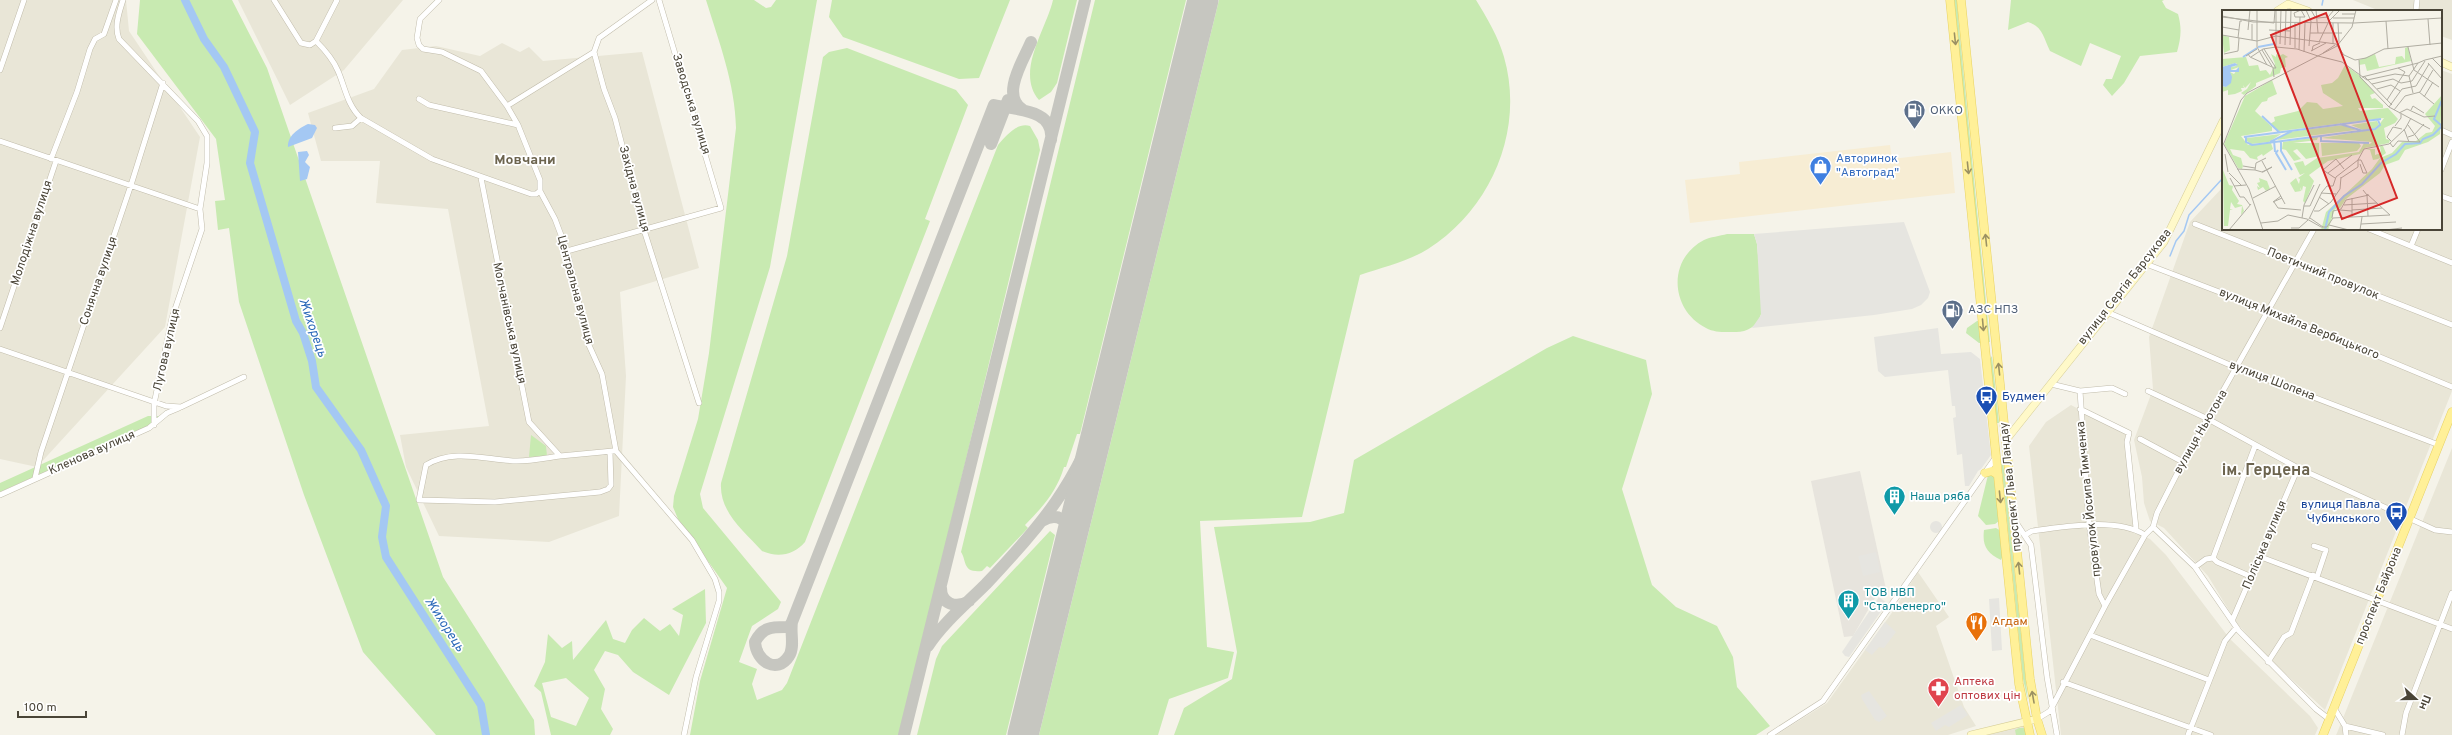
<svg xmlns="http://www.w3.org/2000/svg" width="2452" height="735" font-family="Overpass,sans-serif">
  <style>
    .residential { fill: #e9e6d7 }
    .commercial { fill: #f7edd4 }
    .industrial { fill: #e7e4dd }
    .green { fill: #c8eab1; fill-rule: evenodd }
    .parking { fill: #e6e5e0 }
    .water { fill: #a4c8f3 }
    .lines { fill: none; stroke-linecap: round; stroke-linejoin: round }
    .stream { stroke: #a4c8f3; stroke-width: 1.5 }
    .river { stroke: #a4c8f3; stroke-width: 8 }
    .taxiway { stroke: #c6c6c0; stroke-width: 12 }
    .runway { stroke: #c6c6c0; stroke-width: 31 }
    .street-casing { stroke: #c1bcab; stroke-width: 6 }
    .secondary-casing { stroke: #d6ce98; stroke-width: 8 }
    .primary-casing { stroke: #e8d264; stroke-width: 9 }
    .street { stroke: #fff; stroke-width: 5 }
    .secondary { stroke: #fff9c9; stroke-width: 7 }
    .primary { stroke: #fff098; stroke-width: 8 }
    .oneway { stroke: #9b9163 }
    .labels { text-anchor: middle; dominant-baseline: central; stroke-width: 3.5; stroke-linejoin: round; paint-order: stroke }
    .street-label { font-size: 12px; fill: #494437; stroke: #fff }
    .service-label { font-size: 12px; fill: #4e5e75; stroke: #fff; text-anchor: start }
    .shop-label { font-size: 12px; fill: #366cbe; stroke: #fff; text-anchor: start }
    .transit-label { font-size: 12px; fill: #164399; stroke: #fff; text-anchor: start }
    .culture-label { font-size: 12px; fill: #0d838f; stroke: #fff; text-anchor: start }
    .food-label { font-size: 12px; fill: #c56008; stroke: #fff; text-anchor: start }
    .health-label { font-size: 12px; fill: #be3a42; stroke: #fff; text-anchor: start }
    .water-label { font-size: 13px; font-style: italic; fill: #2c6ab9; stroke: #fff }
    .quarter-label { font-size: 14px; font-weight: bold; fill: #6c644e; stroke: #fff }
    .district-label { font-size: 16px; font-weight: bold; fill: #6c644e; stroke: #fff }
    .inset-river { fill: none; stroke: #a4c8f3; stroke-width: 2 }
    .inset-road { fill: none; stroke: #b0ada2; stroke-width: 1 }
    .view { fill: #d62828; fill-opacity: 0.15; stroke: #d62828; stroke-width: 2 }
    .inset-edge { fill: none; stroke: #494437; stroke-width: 2 }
  </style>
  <rect width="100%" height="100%" fill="#f5f3e9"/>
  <!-- residential -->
  <path class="residential" d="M0,0H126L129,31L200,137L165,327L37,467L0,459Z
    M238,0H403L344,70L290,105Z
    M2353,0H2452V40L2441,36V11H2380Z
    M502,43L520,52L529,47L543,61L642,52L699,268L620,292L626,376L619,516L549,542L439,536L406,467L400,435L489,426L448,209L376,203L380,161H321L308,113L374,89L402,50L436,46L480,56Z
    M2441,70L2452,74V391L2325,710L2262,652L2236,622L2208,576L2164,528L2150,521L2144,503L2142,477L2134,440L2153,389L2149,337L2190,222L2223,187V229H2441Z
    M2071,405L2125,434L2134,532L2150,539L2166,555L2230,639L2310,716L2318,728L2315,735H2061L2029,446L2046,422Z
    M2452,448V735H2336L2337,733Z
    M1918,572L1949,617L1936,626L1964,707L1976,726L1948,735H1776L1827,703L1891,614Z
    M2025,722L2030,735H1971Z"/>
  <!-- commercial -->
  <path class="commercial" d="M1890,145L1892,159L1951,152L1955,193L1690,223L1685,180L1740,174L1739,162Z"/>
  <!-- industrial -->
  <path class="industrial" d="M1860,471L1886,589L1879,591L1853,636L1844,637L1811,481Z"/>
  <!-- green -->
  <path class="green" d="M140,0H232L267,68L443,577L534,720L535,735H436L363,652L304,495L239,302L229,228L218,230L215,201L225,200L216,139L137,34Z
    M706,0H754L766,8L771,7L776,0H817L770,267L700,494L703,508L781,602L778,609L752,626L739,662L757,669L752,684L757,700L782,690L787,683L998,145C1006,136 1017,122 1030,126L1038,140L1040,150L900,735H690L700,681L727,588L678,519L673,507L674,496L698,419L709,353L736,128C735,83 719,42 706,0Z
    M832,0H1010L979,78L959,79L843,37L829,17Z
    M1053,0H1077L1057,83L1051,92L1039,100C1015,72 1046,30 1053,0Z
    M1095,0H1186L1080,434H1077L1066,467H1064C1057,491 1042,508 1025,525L1028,528L990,568L987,566L982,571C962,573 967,561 961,552Z
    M1219,0H1476C1487,18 1498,36 1504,57C1525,130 1491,209 1428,249C1407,262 1383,267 1360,275L1302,517L1200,521L1207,647L1234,652L1228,678L1169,699L1158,735H1039Z
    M1954,0H1957L1959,26L1990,342H1988Z
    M2011,0H2164L2162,1L2166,8L2178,14C2182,28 2181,38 2177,52L2140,56L2124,83L2112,96L2103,85L2106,79H2112L2121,56L2090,43L2081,66L2050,51C2043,37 2043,27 2028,22L2008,30Z
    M847,48L956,90L968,105L925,219L930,221L805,542C794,555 778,558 762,551C744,531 719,512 721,483L787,256L823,57L829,52Z
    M1727,234H1754L1757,244C1758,259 1764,302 1761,314C1758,326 1747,332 1736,332C1726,332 1715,333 1706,328C1670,310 1667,259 1704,240C1710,237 1720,236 1727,234Z
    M1977,321H1980L1981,343H1979L1966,333L1967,328Z
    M1573,336L1646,360L1652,394L1622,489L1652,585L1676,607L1717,626L1733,657L1737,687L1770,726L1756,735H1174L1184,708L1232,679L1237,652L1214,527L1310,522L1344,513L1354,460L1547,348Z
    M1992,356L1999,423H1997L1990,359Z
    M148,416H159L154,423L0,492V483Z
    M531,435L546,446L547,456L529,457Z
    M2001,461H2003L2028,701L2023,679Z
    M1994,474L1999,521L1995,524L1986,525L1978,516L1988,475Z
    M1996,528L2001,531L2003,555L2001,560C1987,553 1982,546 1984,530Z
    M1050,531L1055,535L1006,735H917L936,659L942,646Z
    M705,589L706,623L669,695L633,672L618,655L605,651L594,670L605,689L601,709L613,729L610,735H551L541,692L534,686L545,662L548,634L562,648L572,641L573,660L606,620L613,639L625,643L632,630L644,618L660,631L670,624L679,636L683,615L672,609ZM566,678L589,698L576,726L551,717L542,683Z
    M2019,728H2025L2028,735H2016L2015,730Z"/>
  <!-- parking -->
  <path class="parking" d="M1904,222L1930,292L1928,298L1921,305L1912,309L1874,315L1752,328L1761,315L1757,244L1754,234Z
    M1938,328L1941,354L1971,352L1980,359L1991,455L1981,469L1978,471L1969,486H1965L1962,454L1957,455L1953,418L1956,417L1955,406H1952L1948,370L1885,377L1878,371L1874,337Z
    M1930 527a6 6 0 1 1 12 0a6 6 0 1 1-12 0Z
    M1876,552L1880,572L1863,576L1858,556Z
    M1879,597L1887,603L1849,657L1845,656L1842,652Z
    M1999,598L2002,650L1992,651L1989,599Z
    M1885,622L1896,632L1884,648L1879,647L1872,655L1865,650Z
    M1869,691L1887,716L1879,722L1875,720L1862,699L1861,695Z
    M1961,705L1968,715L1949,727L1945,725L1936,731L1931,723Z"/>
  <!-- water -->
  <path class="water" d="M308,124L315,125L317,128L312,138L288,147C287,136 299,128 308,124Z
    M307,151L309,155L305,162L310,167L307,179L300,181L298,152Z"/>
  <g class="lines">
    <!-- stream -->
    <path class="stream" d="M2322,5L2323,0
      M2170,256L2176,241L2184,231L2189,215L2223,178"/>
    <!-- river -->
    <path class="river" d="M185,0L204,39L224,67L255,132L250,163L296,321L303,333L312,361L316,387L361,450L386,506L382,537L386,557L481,705L486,735"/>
    <!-- taxiway -->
    <path class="taxiway" d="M1023,110C1000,96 1023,61 1031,42
      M991,144L1008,100
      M1042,521C1058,511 1069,521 1071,537
      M941,588C941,604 956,609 969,601
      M792,622C790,633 795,647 789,656C777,675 756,661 755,642C763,626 773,627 789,627L792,622L994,105C1016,110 1055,109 1051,140
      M928,646C943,623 967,603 986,584C1042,525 1077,483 1104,405
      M904,735L1085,0"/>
    <!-- runway -->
    <path class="runway" d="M1023,735L1203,0"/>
    <defs>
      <path id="street" d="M123,0C119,13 114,26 119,39L198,121L207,136V163L200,209L202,229L172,318L154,404V425
        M274,0L301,43L310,45L316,41
        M439,0L420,19L417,38L419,45L423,49L442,52L481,71L507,106L518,125L540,180V191L555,219L567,251L588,343L602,374L616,451L692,540L715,579L719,592V601L696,677L684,735
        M652,0L599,38L594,52L604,89L615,118L644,230L699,403
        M2416,11L2417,0
        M316,41C325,50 333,59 338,71C345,87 347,105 361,118L432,159L531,194H536L540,191
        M316,41L337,0
        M0,70L24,0
        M419,99L429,105L518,125
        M507,106L594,52
        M335,128L352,126L361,118
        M2441,130L2452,135
        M0,141L200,209
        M51,159L77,92L90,49L95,39L104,34L116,0
        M2441,170L2452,142
        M481,178L529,422L560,456L613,451
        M2441,196L2452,200
        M2195,224L2452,325
        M2369,229L2452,263
        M2411,246L2418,229
        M567,251L721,208L659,0
        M2146,264L2269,311L2452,387
        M2107,312L2237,368L2439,445
        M0,328L56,161
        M0,349L166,406L181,407L244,377
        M2051,384L2080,391L2112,388L2125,394
        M2080,391L2089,523L2099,594L2105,606
        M2148,391L2208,419L2298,468L2435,530L2452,532
        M2080,409L2129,433L2127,442L2136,528
        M2140,439L2183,462
        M560,456C546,458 531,461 517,461C486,460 454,448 426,465L419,500L495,502L600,492L608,489L611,485L610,452
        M35,478L41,452L131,185L163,83
        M0,495L149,428L167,413L179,408
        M2015,521L2031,545L2047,677L2057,735
        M2153,527L2195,567L2239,631L2316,709L2329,719
        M2025,535L2032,531C2065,527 2116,517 2145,535
        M2314,546L2326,550L2317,577
        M2261,557L2452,629
        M2213,558L2217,562L2252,577
        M2195,567L2206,559L2213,558L2255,446
        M2232,621L2298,468
        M2090,635L2209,680
        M2268,662L2284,637L2291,633L2313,575
        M2063,682L2211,735
        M2334,708L2345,726L2383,735
        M2037,719L2050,711L2105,606L2145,535L2153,527L2157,513L2183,462L2314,229
        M2345,726L2346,735
        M1770,735L1823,701L1996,457
        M2188,735L2225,641L2236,628
        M2402,735L2406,713L2452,593"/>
      <path id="secondary" d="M2277,11L2288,4L2308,11
        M2441,62L2452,67
        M2006,440L2164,242L2223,121
        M1971,735L2037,719"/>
      <path id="primary" d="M1950,0L2019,684L2030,735
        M1961,0L2030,679L2037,719L2042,735
        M1985,473L1992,471L1998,475
        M2323,735L2452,412"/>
    </defs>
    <!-- street casing -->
    <use href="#street" class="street-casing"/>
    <!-- secondary casing -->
    <use href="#secondary" class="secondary-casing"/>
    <!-- primary casing -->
    <use href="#primary" class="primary-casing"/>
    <!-- street -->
    <use href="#street" class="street"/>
    <!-- secondary -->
    <use href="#secondary" class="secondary"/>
    <!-- primary -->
    <use href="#primary" class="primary"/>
  </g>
  <!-- one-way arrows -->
  <defs><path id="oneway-shaft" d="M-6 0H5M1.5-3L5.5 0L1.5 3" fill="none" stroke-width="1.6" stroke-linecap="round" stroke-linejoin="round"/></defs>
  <g class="oneway">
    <use href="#oneway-shaft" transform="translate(1955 39) rotate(84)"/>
    <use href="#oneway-shaft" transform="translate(1968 168) rotate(84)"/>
    <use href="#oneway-shaft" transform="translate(1986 240) rotate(-96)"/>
    <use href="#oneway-shaft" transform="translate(1983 325) rotate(85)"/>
    <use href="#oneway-shaft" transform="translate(1999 369) rotate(-96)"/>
    <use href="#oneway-shaft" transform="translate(2000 497) rotate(84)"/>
    <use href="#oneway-shaft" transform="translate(2019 568) rotate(-96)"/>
    <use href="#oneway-shaft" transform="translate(2033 697) rotate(-100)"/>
  </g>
  <!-- icons -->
  <defs>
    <symbol id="fuel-pin" viewBox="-11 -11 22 30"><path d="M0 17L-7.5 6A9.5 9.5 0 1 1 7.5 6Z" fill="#5c6f8a" stroke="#fff"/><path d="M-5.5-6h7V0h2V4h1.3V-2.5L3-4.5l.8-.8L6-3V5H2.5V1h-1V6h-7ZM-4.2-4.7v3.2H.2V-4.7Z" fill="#fff"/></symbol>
    <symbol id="shop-pin" viewBox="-11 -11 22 30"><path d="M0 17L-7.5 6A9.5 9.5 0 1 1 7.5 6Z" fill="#3f7fe0" stroke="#fff"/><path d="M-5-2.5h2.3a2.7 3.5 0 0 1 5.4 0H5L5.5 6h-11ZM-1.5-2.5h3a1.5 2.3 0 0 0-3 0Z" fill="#fff"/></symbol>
    <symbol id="bus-pin" viewBox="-11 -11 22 30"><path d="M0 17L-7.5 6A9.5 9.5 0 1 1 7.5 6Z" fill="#1a4fb4" stroke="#fff"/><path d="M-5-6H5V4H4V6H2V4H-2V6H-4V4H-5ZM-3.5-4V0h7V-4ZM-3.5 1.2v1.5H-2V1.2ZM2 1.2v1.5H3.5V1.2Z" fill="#fff"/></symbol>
    <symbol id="building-pin" viewBox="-11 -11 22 30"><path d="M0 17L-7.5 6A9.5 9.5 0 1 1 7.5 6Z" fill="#0f9aa8" stroke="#fff"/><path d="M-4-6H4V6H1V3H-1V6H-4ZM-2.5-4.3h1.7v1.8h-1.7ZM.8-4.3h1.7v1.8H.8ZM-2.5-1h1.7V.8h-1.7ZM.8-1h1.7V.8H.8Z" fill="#fff"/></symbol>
    <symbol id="restaurant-pin" viewBox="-11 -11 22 30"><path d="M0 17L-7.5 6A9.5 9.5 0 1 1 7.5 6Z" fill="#e8710a" stroke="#fff"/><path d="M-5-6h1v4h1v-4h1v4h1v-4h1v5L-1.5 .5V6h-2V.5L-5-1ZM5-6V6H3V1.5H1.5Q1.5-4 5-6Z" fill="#fff"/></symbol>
    <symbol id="pharmacy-pin" viewBox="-11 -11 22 30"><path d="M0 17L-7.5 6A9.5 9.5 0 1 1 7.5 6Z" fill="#e0444e" stroke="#fff"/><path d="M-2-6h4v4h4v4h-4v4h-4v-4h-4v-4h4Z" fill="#fff"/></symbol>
  </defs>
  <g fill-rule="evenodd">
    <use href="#fuel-pin" x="1902" y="98" width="25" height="34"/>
    <use href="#shop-pin" x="1808" y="154" width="25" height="34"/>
    <use href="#fuel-pin" x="1940" y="298" width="25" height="34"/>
    <use href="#bus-pin" x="1974" y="384" width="25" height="34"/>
    <use href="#building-pin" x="1882" y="484" width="25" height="34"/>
    <use href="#bus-pin" x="2384" y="500" width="25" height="34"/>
    <use href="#building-pin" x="1836" y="588" width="25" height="34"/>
    <use href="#restaurant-pin" x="1964" y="610" width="25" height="34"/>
    <use href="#pharmacy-pin" x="1926" y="676" width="25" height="34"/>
  </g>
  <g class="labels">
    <!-- street labels -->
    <g class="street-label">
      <text transform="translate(691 104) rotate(73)">Заводська вулиця</text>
      <text transform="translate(634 189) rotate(75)">Західна вулиця</text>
      <text transform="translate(32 233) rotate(-72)">Молодіжна вулиця</text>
      <text transform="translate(2323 274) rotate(22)">Поетичний провулок</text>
      <text transform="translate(99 281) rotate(-71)">Сонячна вулиця</text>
      <text transform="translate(2125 287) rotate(-52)">вулиця Сергія Барсукова</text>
      <text transform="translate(575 290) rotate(75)">Центральна вулиця</text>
      <text transform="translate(509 323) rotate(78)">Молчанівська вулиця</text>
      <text transform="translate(2299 324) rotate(22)">вулиця Михайла Вербицького</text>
      <text transform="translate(167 350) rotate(-77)">Лугова вулиця</text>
      <text transform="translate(2272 381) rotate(21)">вулиця Шопена</text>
      <text transform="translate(2201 432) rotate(-60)">вулиця Ньютона</text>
      <text transform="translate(92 453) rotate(-24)">Кленова вулиця</text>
      <text transform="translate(2011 487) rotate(-96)">проспект Льва Ландау</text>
      <text transform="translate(2089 499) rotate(-96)">провулок Йосипа Тимченка</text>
      <text transform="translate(2265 545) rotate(-67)">Поліська вулиця</text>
      <text transform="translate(2379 596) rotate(-68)">проспект Байрона</text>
    </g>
    <!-- service labels -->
    <g class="service-label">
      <text x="1930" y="111">ОККО</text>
      <text x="1968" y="310">АЗС НПЗ</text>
    </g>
    <!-- shop labels -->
    <g class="shop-label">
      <text x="1836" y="159">Авторинок<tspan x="1836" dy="14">"Автоград"</tspan></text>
    </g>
    <!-- transit labels -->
    <g class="transit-label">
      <text x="2002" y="397">Будмен</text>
      <text x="2380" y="505" text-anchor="end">вулиця Павла<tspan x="2380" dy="14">Чубинського</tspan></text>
    </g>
    <!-- culture labels -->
    <g class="culture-label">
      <text x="1910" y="497">Наша ряба</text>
      <text x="1864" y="593">ТОВ НВП<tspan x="1864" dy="14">"Стальенерго"</tspan></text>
    </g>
    <!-- food labels -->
    <g class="food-label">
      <text x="1992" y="622">Агдам</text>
    </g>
    <!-- health labels -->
    <g class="health-label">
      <text x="1954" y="682">Аптека<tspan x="1954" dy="14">оптових цін</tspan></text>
    </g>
    <!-- water labels -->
    <g class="water-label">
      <text transform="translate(312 328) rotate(71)">Жихорець</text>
      <text transform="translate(444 625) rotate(57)">Жихорець</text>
    </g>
    <!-- quarter labels -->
    <g class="quarter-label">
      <text x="525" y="160">Мовчани</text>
    </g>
    <!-- district labels -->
    <g class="district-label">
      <text x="2266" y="471">ім. Герцена</text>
    </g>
  </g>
  <!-- overview -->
  <g transform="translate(2222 10)">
    <rect width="220" height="220" fill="#f5f3e9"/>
    <path d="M0,25L7,27L8,40L2,43ZM186,37L189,51L149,60L145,61L143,54L137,55V50L153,44L157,57L173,54L174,47L180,46L183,50V38ZM49,44L54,47V44L57,46L61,44L66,47L63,48L64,57L59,58L58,63L34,73V76L22,85L19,83L25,79L29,72L23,78L21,75L22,78H19L20,81L13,84L6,85V80L0,82V76L4,77L7,73L8,62L12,64L17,57L9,60V57L14,56L15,54L13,53L0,57V49L24,47L27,56L36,55L38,61L44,60L48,65L53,54ZM123,55L137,65L153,83L148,85L150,89L153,88L161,95V98H136L138,101L166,98L176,109L173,113L162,118L164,129L168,130L167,133L143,138L138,144L106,151L87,165L92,171L83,193L81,191L84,177L81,176L80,181L78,177L79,181L73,182L68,173L74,168L77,174L78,169L76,168L83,163L78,165L72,153L81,151L83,156L95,148L137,142L142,133L148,134L150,132L99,128L154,119L162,108L57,121L48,114L53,111L52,107L76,101L85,92L95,93L101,99L121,96L101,83L99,75L110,73L116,68ZM50,70L55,84L46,88L45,91L40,92L33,101L50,117V121L19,126L26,135L49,133L51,139L41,146L40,144L35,147L36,150L28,148L22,141L8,139L11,145L19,148L21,156L20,159L16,158L2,134L23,86ZM220,85L218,124L206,132L183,140L177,150L163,155L158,163L124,189L118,198L113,199L106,220H99L104,202L150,159L158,148L170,143L180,132L194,131L204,123L210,122L213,116L203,104ZM155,111L157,115L153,118L141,120L129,115ZM121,115L134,120L55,130L66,122ZM59,124L47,132L29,134L24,130L25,128ZM96,127L95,130L71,133H97V146L84,149L75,139L71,141L79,149L72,151L64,140L60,139L61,132ZM99,133H137L139,136L135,141L100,146ZM158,136H161L164,143L156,149L151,150L148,140L144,139H153V145L159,143ZM1,160L7,175L11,176L10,180L17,191L15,194L20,195L22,201L19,205L20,196L13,198L9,192L8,199H11L8,200L6,216H2ZM37,168L45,171L48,179L44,181L41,177L36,180L35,176L38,178L35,173L38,172Z" fill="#c8eab1"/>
    <path d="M13,53L16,55L9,57V60H14L17,57V62H8L10,67L9,73L4,77L0,76V57Z" fill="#a4c8f3"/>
    <path class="inset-river" d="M36,37L52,34M21,47L35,38M40,106L57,122M118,114L141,121M220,116L212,109L220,90M24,126V132L30,135L153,119L158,115L156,110M99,126V131L147,133M22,127L159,109M52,130L53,142M59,131V141L70,160M48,132L70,121M56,140L54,143L64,160M103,220L107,202L122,186L140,174L159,153L174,144L183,134L198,133L201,129L211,125L220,116"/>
    <path class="inset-road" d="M35,0V37L45,55M54,0V37L75,39L96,46M79,0L72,3L73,7H83L79,0M84,0L89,11L87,36M89,0L93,7L96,8L106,7L112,0M94,0L96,23M120,4H133M0,6L31,12L132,13L220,8M0,7L52,13L53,0M111,8H132M206,9L208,35M164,11L166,39M106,12L118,0M111,13V34M116,13L117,32M0,17L17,20M26,20L28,0M47,20L68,21M88,23H102M102,23H120M0,25L35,31L54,26L114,34L122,45L133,50L144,48L162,39L220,33M16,28L18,11H20M30,30V14M97,32L106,13M58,34L59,0M63,35L64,0M68,35L69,0M186,37L192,60L217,77M73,38V13M42,39L54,58H51M40,40L51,58L52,67M77,40L78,7M89,41L104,33M90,41L91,36L98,33M82,42L83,13M101,43L113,35M2,44L16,41L17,28M26,44L28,47L50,57M24,46L35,39M96,46L120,52L145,70L173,64L187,66L196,53L203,50M29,47L41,39L54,37M210,48L220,58M137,50L138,67L167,97L208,119M203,50L220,46M206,53L220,69M142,66L170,95M187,66L191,83M140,67L196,53M150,74L171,69L179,73L190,71L203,51M155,79L169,75L178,81M197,82L212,94M202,87L211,72M165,90L183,62L176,58M167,97L180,79L194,76L207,54M172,100L183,86L198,82L211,60M189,100L191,96L202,103M177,103L185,99L202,107L213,106M173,116L179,108V104M182,119L187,132M186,127L192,125L202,114M169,131L165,127L171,117L180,119M1,133L27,179L41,220M2,133L19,90L25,83L115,36L130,17L134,0M168,133L171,137L176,131L198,132L186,115M3,144L6,162M136,150H139L145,163H141L138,154M40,151L63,194M21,156L33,158M15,159L33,160L40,162H41L50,157L40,162M33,160L34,153L44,148M7,163L20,176M106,163L130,145M8,168L18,187H22L28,195M113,168L101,160L114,149L122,159M119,168L136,157V150L142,139L167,134L183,119L189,108M12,176L24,175M141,180L145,185L146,206M99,183L114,184M145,184L168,205M59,186L51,192L60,188M97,187L107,194M31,188L54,176M130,188V207M52,192L56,198L79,200M122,195L155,193M82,196H88L98,174M118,200L130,201M130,200L160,198M92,201H97L109,192L118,179L119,167M80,208L82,195L92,175M88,208L101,217M110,208L111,201L119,199L124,190L147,185M85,209L99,217H105L111,208L168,205M87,209L100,182L105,176H111L114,167L136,150M39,213L56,211L66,205L85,209M139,214L174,212M107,215L127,220M69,218H77L86,210M7,220L29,194M138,220L140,207M163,220L180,218"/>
    <path class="view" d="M104,3L175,188L120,209L49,25Z"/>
    <rect width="220" height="220" class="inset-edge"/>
  </g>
  <!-- north arrow -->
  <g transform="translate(2416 699) rotate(111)" stroke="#ffffff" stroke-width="3" paint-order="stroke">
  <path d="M0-3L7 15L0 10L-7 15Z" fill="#494437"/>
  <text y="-6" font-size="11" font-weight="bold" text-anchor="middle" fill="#494437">Пн</text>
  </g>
  <!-- scale -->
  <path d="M18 711v6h68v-6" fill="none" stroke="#494437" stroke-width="2"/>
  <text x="24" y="711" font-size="12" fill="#494437" stroke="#ffffff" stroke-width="3" paint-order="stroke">100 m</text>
</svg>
